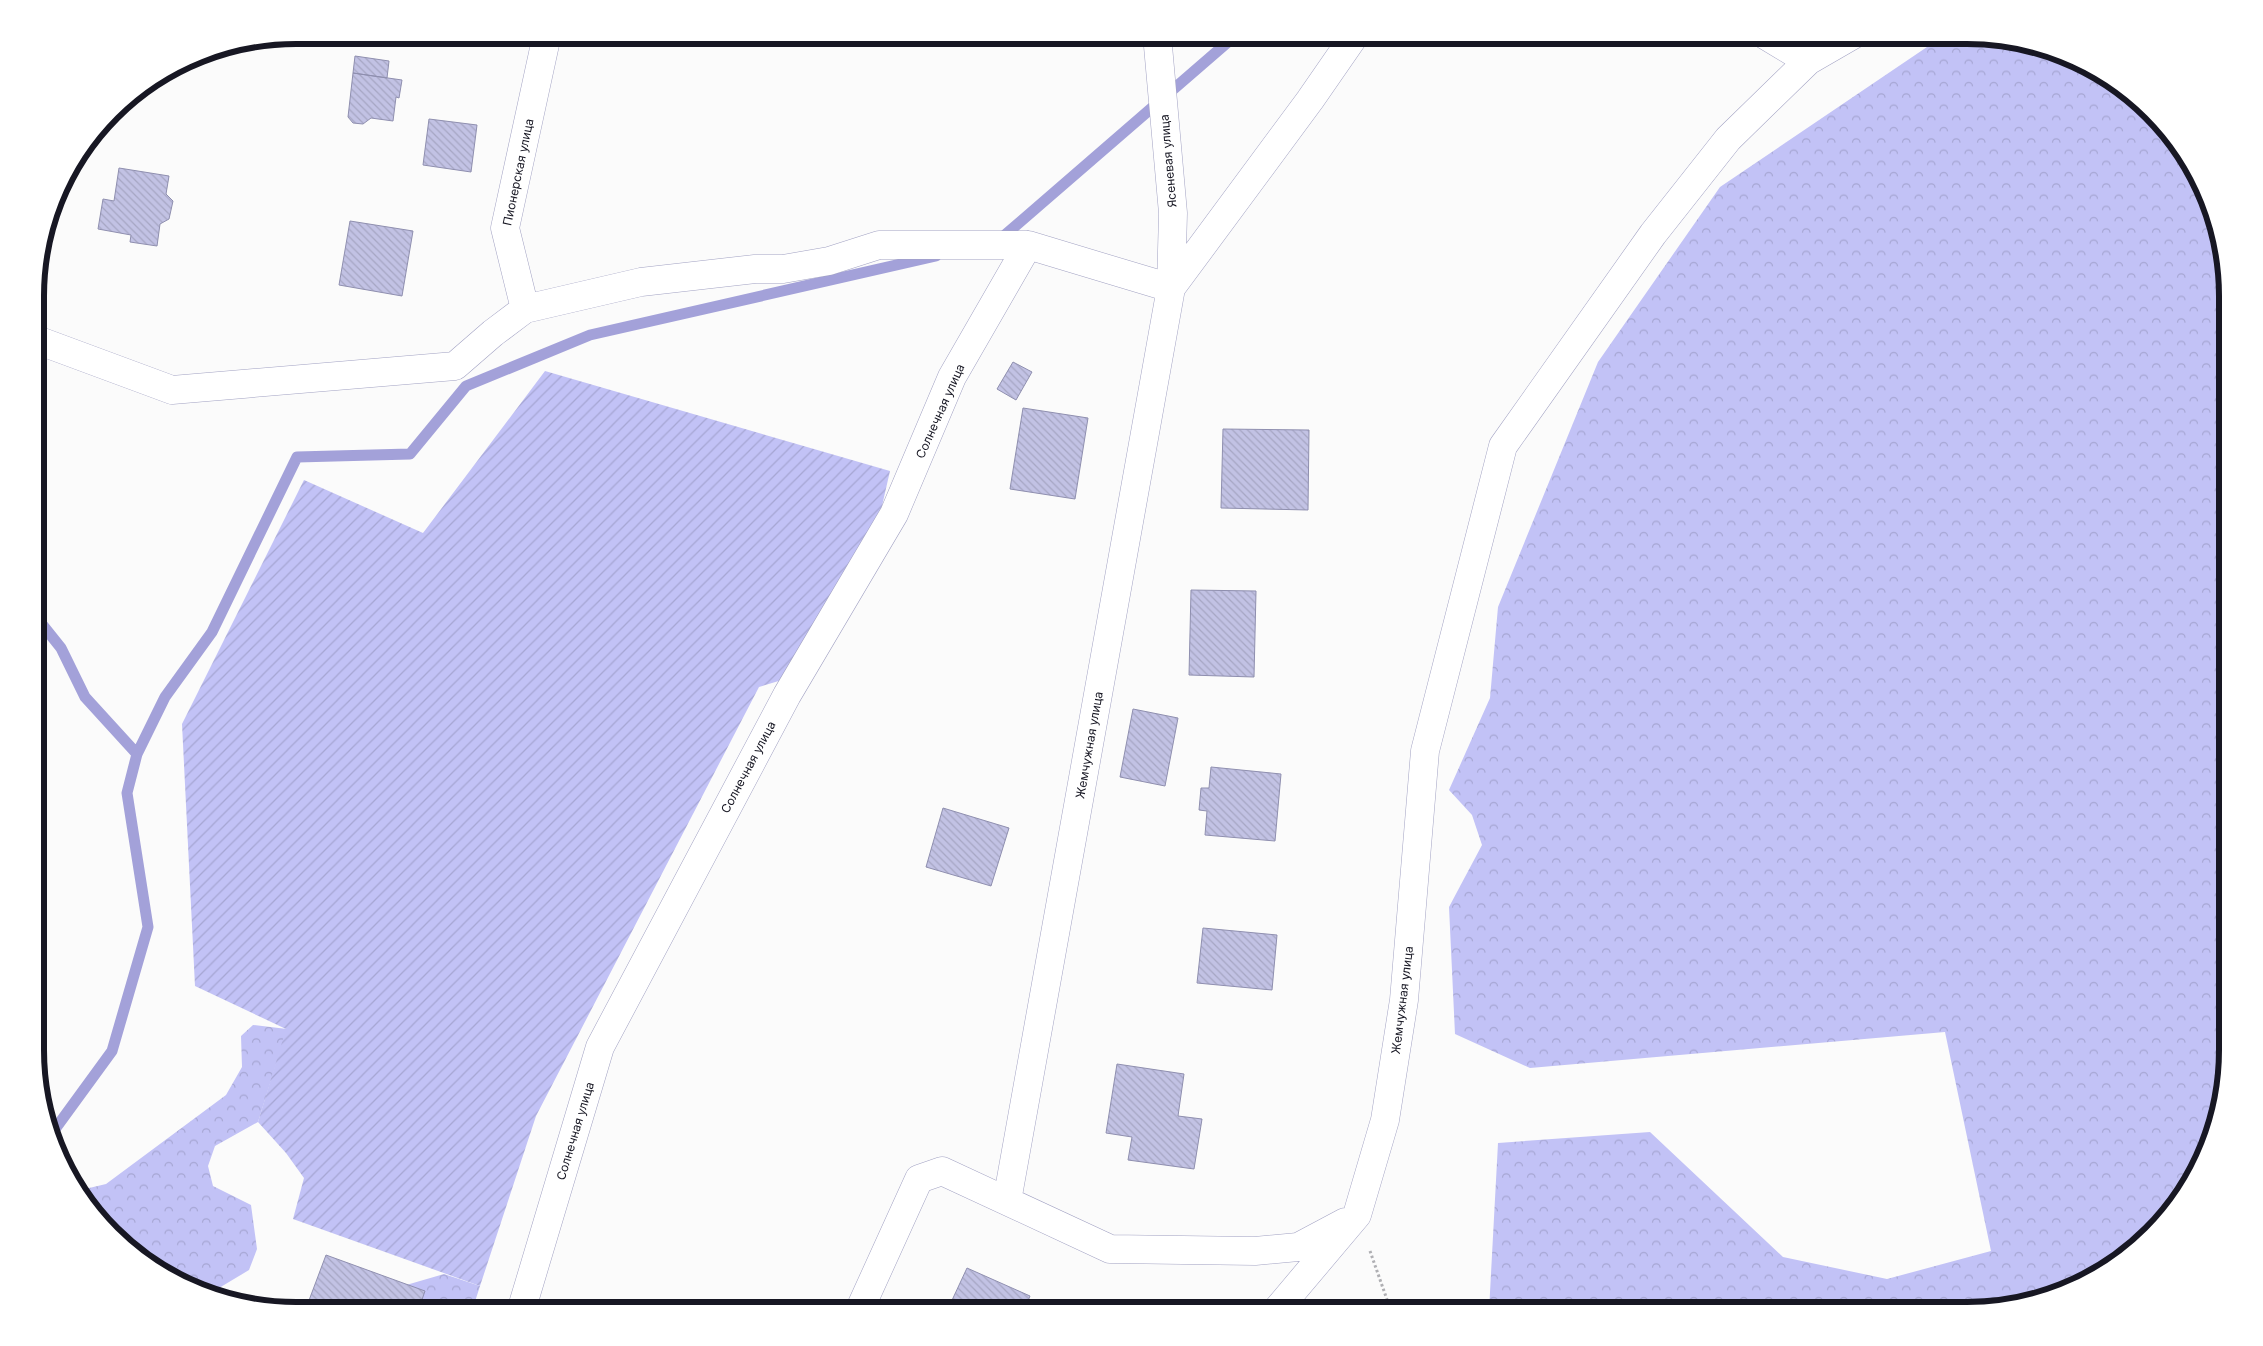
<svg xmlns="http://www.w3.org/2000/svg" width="2263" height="1346" font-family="Inter,sans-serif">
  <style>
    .forest { fill: url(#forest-crowns) }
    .garden { fill: url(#garden-furrows) }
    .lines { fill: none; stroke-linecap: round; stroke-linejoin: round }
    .stream { stroke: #a3a1d9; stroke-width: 11 }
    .building { fill: url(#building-back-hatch); stroke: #8f8faf }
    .street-casing { stroke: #a2a2c3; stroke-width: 29 }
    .path { stroke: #afafb3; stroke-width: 3; stroke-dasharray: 2.5 2.5; stroke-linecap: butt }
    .street { stroke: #fff; stroke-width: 28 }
    .labels { text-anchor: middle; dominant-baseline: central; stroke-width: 5; stroke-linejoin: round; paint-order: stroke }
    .street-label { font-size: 12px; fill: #171723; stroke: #fff }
    .rim { fill: none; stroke: #171723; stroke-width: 6 }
  </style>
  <defs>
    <pattern id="forest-crowns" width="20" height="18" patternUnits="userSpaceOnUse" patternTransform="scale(1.25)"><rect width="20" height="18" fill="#c2c2f6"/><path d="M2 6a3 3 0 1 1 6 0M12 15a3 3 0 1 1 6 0" fill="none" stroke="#a6a6d3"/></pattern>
    <pattern id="garden-furrows" width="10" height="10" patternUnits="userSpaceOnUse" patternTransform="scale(1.25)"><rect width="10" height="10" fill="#c2c2f6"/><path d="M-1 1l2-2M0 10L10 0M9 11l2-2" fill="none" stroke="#a6a6d3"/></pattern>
    <pattern id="building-back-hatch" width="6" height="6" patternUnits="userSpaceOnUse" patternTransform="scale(1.25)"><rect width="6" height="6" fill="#c2c2e4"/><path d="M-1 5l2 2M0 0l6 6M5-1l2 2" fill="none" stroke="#a6a6c3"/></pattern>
  </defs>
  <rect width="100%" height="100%" fill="#fbfbfb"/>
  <!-- forest -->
  <path class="forest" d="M1937,35H1968L2035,44L2098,70L2152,111L2184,151L2214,212L2227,278V1067L2214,1134L2193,1181L2152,1235L2098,1276L2035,1302L1984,1310L1489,1311L1498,1143L1650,1132L1783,1257L1887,1279L1991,1251L1945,1032L1530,1068L1455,1034L1449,907L1482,845L1472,815L1449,790L1490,698L1498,607L1598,362L1720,187L1927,47Z
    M253,1025L287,1029L258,1122L215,1146L208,1166L213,1186L251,1205L257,1249L249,1270L209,1294L165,1276L111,1235L79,1195L68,1173L85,1189L106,1184L226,1095L242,1067L241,1036Z
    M444,1274L480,1286L472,1311H317Z"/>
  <!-- garden -->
  <path class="garden" d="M545,371L890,471L879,519L782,680L759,687L536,1116L480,1286L293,1219L304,1178L286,1153L258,1122L286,1029L195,986L182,724L304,480L423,533Z"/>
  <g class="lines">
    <!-- stream -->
    <path class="stream" d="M998,241L1236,35
      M37,618L61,648L85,697L137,754
      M50,1136L112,1051L148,927L127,793L137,754L165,697L212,632L297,457L410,454L466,386L590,335L936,256"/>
  </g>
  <!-- building -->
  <path class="building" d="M355,56L389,61L387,78L353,73Z
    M353,73L402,80L399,98L396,97L393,121L371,118L363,124L353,123L348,117Z
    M429,119L477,125L471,172L423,165Z
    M119,168L169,176L166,194L173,201L169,219L160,224L157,246L130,242L131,235L98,229L103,199L114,201Z
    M350,221L413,231L402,296L339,285Z
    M1013,362L1032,372L1016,400L997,389Z
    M1023,408L1088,418L1075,499L1010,489Z
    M1223,429L1309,430L1308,510L1221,508Z
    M1191,590L1256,591L1254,677L1189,675Z
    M1133,709L1178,718L1165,786L1120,777Z
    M1211,767L1281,774L1275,841L1205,835L1207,811L1199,810L1201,788H1209Z
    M943,808L1009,828L991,886L926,867Z
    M1203,928L1277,935L1272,990L1197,983Z
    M1117,1064L1184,1074L1178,1116L1202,1119L1194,1169L1128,1160L1132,1137L1106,1133Z
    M326,1255L425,1291L418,1311H305Z
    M967,1268L1030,1296L1024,1311H947Z"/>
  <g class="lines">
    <defs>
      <path id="street" d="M1765,35L1808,61
        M525,309L505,228L547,35
        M37,340L172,390L455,366L493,333L525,309L641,282L755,269H783L829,261L879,245H1028L1171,288L1310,100L1355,35
        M1007,1201L1171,288L1173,213L1158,46L1159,35
        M521,1311L600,1047L787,695L894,514L952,377L1028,245
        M859,1311L919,1179L942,1171L1110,1249L1255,1251L1298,1247L1345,1222
        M1276,1311L1357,1215L1385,1120L1404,1000L1425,751L1503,446L1653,234L1728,139L1808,61L1853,35"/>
    </defs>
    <!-- street casing -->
    <use href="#street" class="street-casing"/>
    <!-- path -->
    <path class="path" d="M1370,1251L1391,1311"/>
    <!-- street -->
    <use href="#street" class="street"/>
  </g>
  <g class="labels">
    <!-- street labels -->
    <g class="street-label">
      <text transform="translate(1168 161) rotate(-95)">Ясеневая улица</text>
      <text transform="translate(518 172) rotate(-78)">Пионерская улица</text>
      <text transform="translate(940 411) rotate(-66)">Солнечная улица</text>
      <text transform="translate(1089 745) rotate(-80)">Жемчужная улица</text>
      <text transform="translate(748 767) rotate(-62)">Солнечная улица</text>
      <text transform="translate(1402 1000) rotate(-83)">Жемчужная улица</text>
      <text transform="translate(575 1131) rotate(-73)">Солнечная улица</text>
    </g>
  </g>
  <!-- crop -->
  <path d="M0 0H2263V1346H0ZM296 44H1967A252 252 0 0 1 2219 296V1050A252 252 0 0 1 1967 1302H296A252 252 0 0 1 44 1050V296A252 252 0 0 1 296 44Z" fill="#fff" fill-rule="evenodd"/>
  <path class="rim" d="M296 44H1967A252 252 0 0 1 2219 296V1050A252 252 0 0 1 1967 1302H296A252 252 0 0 1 44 1050V296A252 252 0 0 1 296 44Z"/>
</svg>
